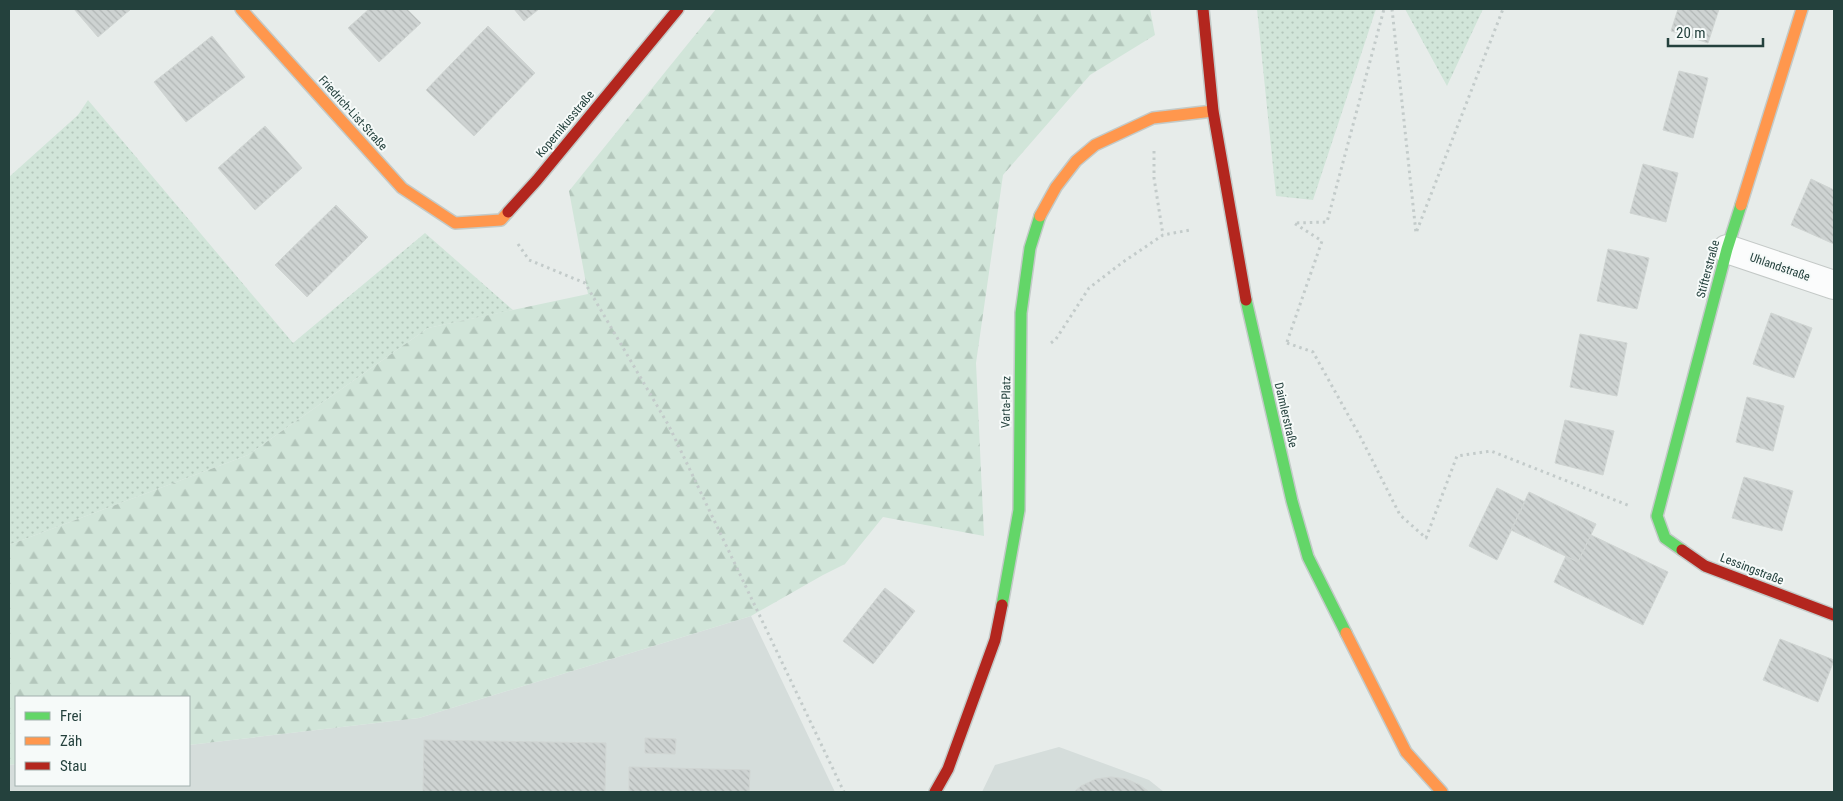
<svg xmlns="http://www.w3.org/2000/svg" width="1843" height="801" font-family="'Roboto Condensed',sans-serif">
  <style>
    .built { fill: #d5dddb }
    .grass { fill: url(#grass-dots) }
    .forest { fill: url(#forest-firs) }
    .building { fill: url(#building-back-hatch); stroke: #d0d5d3 }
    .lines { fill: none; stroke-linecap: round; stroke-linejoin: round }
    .street-casing { stroke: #c4c9c7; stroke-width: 30 }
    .fast-casing { stroke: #c3cac8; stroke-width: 14 }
    .slow-casing { stroke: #c3cac8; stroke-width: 14 }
    .jam-casing { stroke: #c3cac8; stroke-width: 14 }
    .path { stroke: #c3cbca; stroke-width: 3; stroke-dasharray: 2.5 4; stroke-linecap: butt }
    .street { stroke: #fbfcfc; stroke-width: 28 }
    .fast { stroke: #63d668; stroke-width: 11 }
    .slow { stroke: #ff974d; stroke-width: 11 }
    .jam { stroke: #b3261e; stroke-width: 11 }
    .labels { text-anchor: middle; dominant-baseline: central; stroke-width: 4; stroke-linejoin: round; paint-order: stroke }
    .street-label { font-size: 12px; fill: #24413d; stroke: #f6faf9 }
  </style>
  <defs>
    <pattern id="grass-dots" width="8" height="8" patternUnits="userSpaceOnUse" patternTransform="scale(1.25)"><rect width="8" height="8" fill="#d1e5d9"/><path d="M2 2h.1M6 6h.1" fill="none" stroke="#b3c6bb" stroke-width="1.8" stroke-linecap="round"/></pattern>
    <pattern id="forest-firs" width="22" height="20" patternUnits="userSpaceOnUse" patternTransform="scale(1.25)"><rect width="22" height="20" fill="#d1e5d9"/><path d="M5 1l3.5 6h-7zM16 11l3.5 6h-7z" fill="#b3c6bb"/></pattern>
    <pattern id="building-back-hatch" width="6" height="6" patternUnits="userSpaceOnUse" patternTransform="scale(1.25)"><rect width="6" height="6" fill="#ced3d2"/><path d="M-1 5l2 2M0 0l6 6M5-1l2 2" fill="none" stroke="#b1b6b5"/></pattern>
  </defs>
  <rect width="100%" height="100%" fill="#e7ecea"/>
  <!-- built -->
  <path class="built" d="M751,616L835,792H9V765L16,764V785H189V745L419,718Z
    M1059,747L1149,780L1164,792H982L995,765Z"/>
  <!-- grass -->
  <path class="grass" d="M1257,9H1376L1313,200L1276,196Z
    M1405,9H1483L1447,86Z
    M88,100L293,343L425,233L513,310L428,328L248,455L9,545V177L78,115Z"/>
  <!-- forest -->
  <path class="forest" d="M716,9H1150L1155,35L1090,75L1003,175L976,363L984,536L883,517L845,564L823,575L751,616L419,718L189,745V697H16V764L9,765V545L248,455L428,328L588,294L569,191Z"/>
  <!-- building -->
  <path class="building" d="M74,9H131L98,37Z
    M369,9H407L421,23L379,62L348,28Z
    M514,9H539L524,21Z
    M1678,9H1719L1708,43L1671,31Z
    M488,26L535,73L474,136L426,90Z
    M212,36L245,77L186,122L154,82Z
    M1679,71L1708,78L1693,138L1663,130Z
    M265,126L302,168L255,210L218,168Z
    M1643,164L1678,173L1666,222L1630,213Z
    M1811,179L1834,190V244L1791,225Z
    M336,205L368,237L307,297L275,265Z
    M1608,249L1649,258L1637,309L1597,301Z
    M1771,313L1812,328L1794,378L1753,364Z
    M1580,334L1627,343L1617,396L1570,387Z
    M1747,397L1784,406L1773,451L1736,442Z
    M1565,420L1614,431L1603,475L1555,463Z
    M1744,477L1793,491L1782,531L1732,518Z
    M1497,488L1525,502L1497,560L1469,546Z
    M1529,492L1596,524L1578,562L1511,530Z
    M1591,535L1668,572L1643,625L1554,582L1566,556L1578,562Z
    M885,588L915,611L873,664L843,641Z
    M1780,639L1834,660L1818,702L1763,680Z
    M645,738L676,739L675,754L645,753Z
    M424,740L606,743L605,792H423Z
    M629,767L750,770L749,792H629Z
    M1111,777L1126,779L1140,785L1149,792H1074L1081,786L1096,779Z"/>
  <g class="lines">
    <defs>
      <path id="street" d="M1727,249L1834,285"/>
      <path id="fast" d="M1246,300L1292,501L1308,557L1346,633
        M1682,550L1665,538L1657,516L1727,249L1741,205
        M1002,605L1019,510L1021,313L1030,248L1040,216"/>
      <path id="slow" d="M241,9L402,188L455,223L501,220L508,212
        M1741,205L1802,9
        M1040,216L1056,187L1076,161L1095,145L1153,118L1213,111
        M1346,633L1406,752L1442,792"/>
      <path id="jam" d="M1203,9L1213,111L1246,300
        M508,212L537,180L678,9
        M1682,550L1705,566L1834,615
        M935,792L948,769L995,640L1002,605"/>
    </defs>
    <!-- street casing -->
    <use href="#street" class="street-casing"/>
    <!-- fast casing -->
    <use href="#fast" class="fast-casing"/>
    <!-- slow casing -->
    <use href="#slow" class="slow-casing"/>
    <!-- jam casing -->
    <use href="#jam" class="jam-casing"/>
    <!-- path -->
    <path class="path" d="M1392,9L1416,233L1503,9
      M1154,151V178L1163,235
      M518,244L529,260L585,283L669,426L844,792
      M1287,342L1322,241L1294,223L1327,222L1384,9
      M1051,343L1056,339L1089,288L1123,262L1163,235L1190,230
      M1287,343L1313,352L1361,438L1400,515L1426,538L1457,456L1491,451L1630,506"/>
    <!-- street -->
    <use href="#street" class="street"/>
    <!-- fast -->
    <use href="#fast" class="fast"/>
    <!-- slow -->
    <use href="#slow" class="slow"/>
    <!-- jam -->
    <use href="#jam" class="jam"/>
  </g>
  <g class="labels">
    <!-- street labels -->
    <g class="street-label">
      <text transform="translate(353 113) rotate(48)">Friedrich-List-Straße</text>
      <text transform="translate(565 124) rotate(-50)">Kopernikusstraße</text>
      <text transform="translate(1780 267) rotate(19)">Uhlandstraße</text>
      <text transform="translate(1708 269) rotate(-75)">Stifterstraße</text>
      <text transform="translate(1006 402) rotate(-89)">Varta-Platz</text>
      <text transform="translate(1286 415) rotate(77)">Daimlerstraße</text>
      <text transform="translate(1752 569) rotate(21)">Lessingstraße</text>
    </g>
  </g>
  <!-- border -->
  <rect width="1843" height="801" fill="none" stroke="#24413d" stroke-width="20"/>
  <!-- legend -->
  <rect x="15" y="696" width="175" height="90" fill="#f6faf9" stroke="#a2b0ae"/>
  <rect x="25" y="712" width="25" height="8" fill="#63d668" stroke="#a2b0ae"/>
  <text x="60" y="721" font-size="15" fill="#24413d">Frei</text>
  <rect x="25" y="737" width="25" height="8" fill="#ff974d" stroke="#a2b0ae"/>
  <text x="60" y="746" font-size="15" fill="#24413d">Zäh</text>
  <rect x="25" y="762" width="25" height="8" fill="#b3261e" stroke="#a2b0ae"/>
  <text x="60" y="771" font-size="15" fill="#24413d">Stau</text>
  <!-- scale -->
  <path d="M1668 38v8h95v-8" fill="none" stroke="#24413d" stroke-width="2.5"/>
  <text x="1676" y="38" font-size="15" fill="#24413d" stroke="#f6faf9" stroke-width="4" paint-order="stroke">20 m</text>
</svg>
